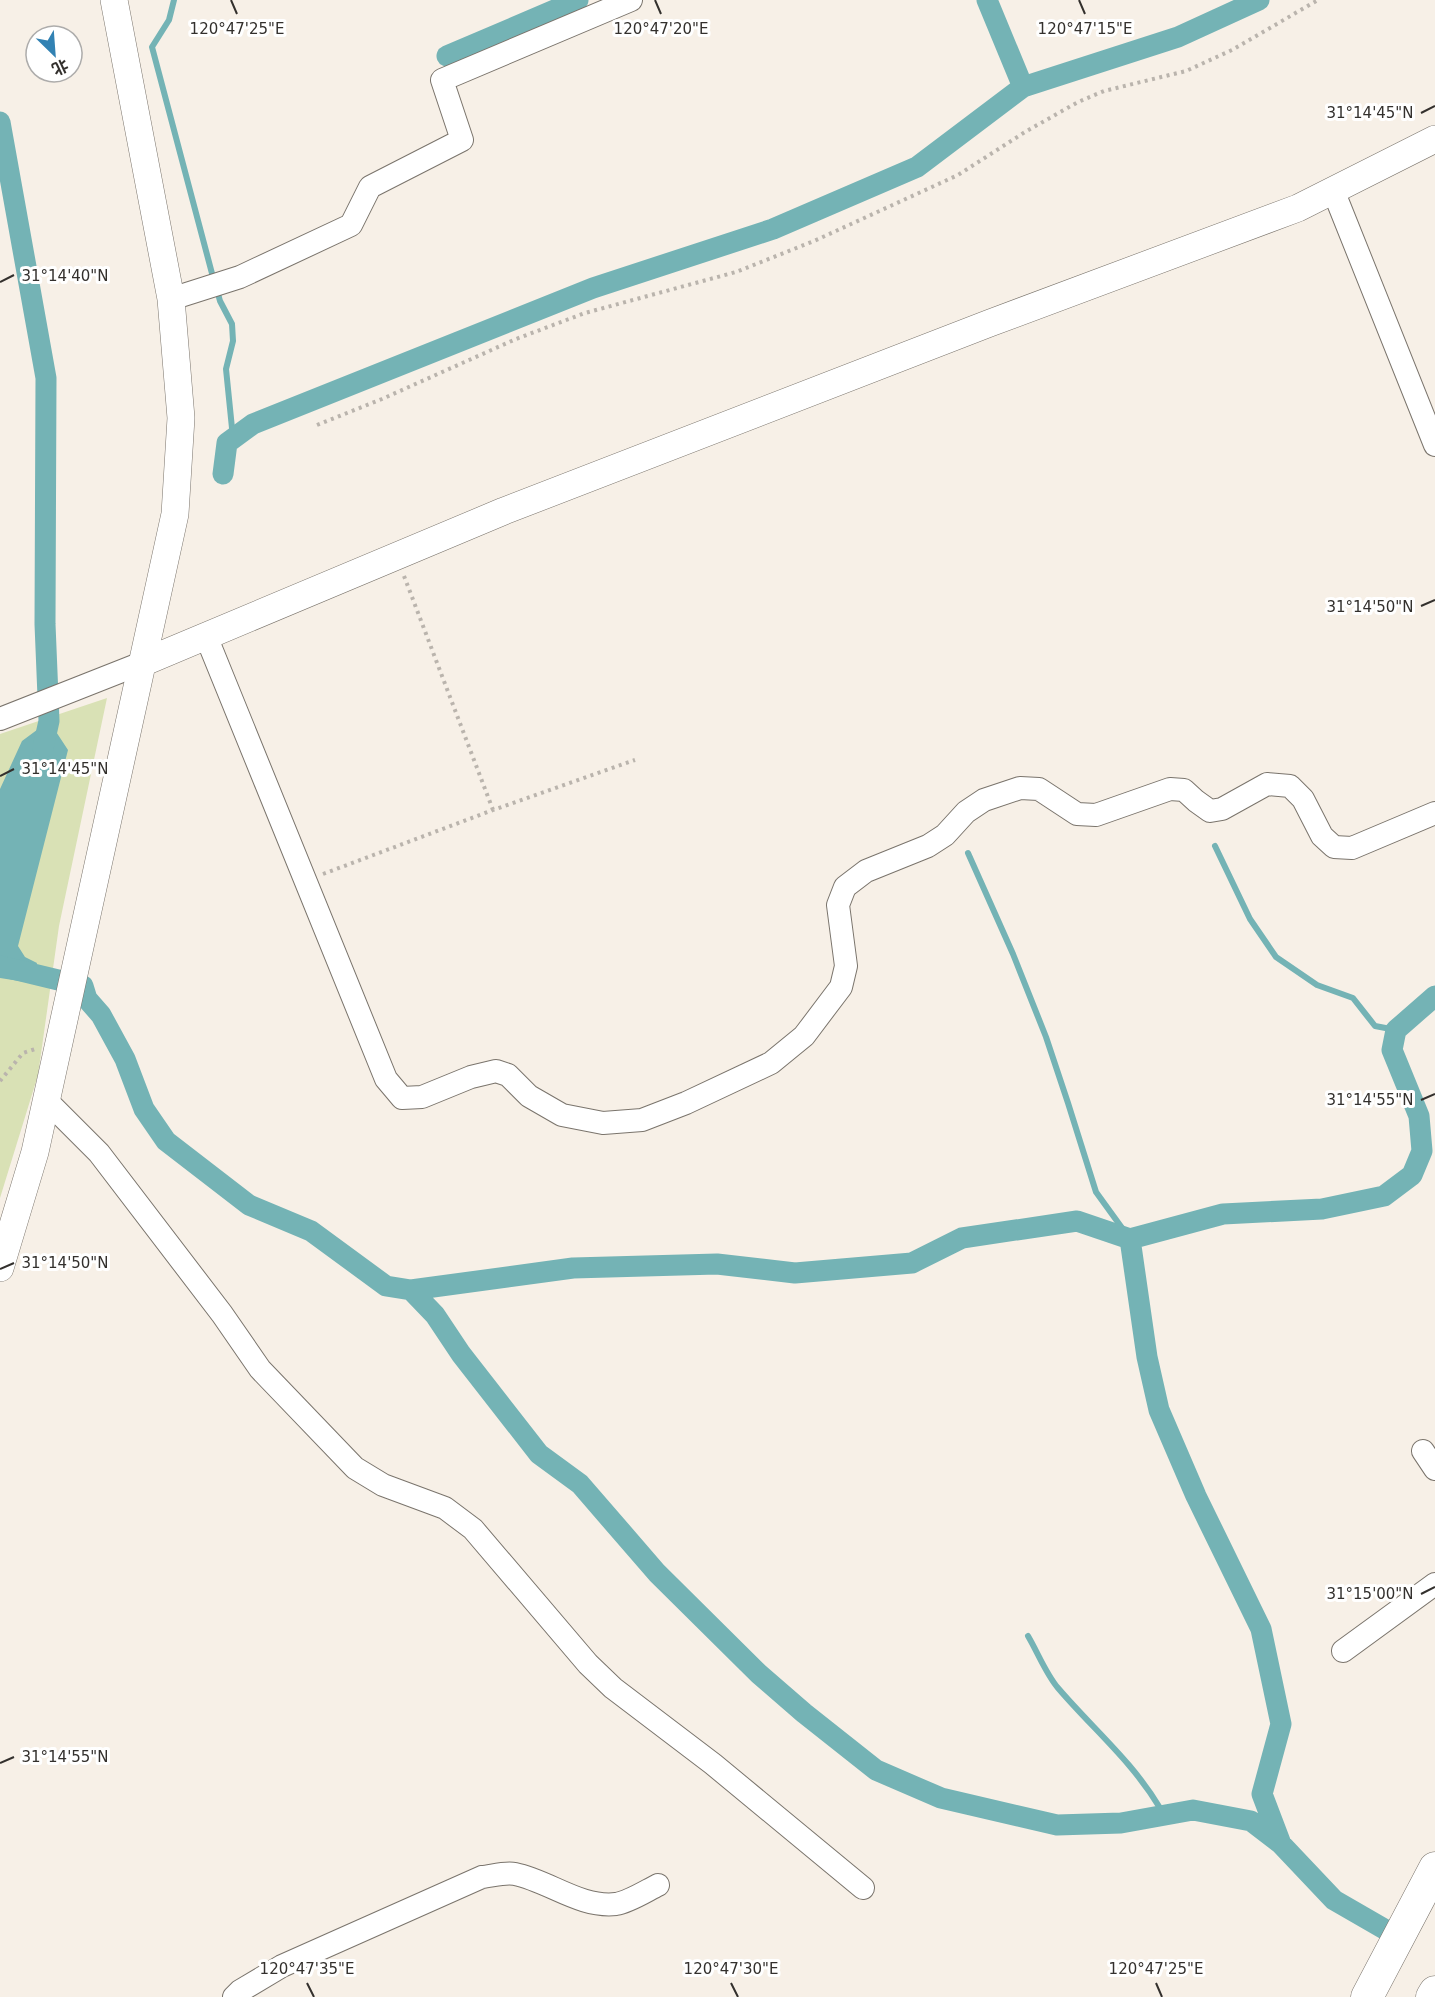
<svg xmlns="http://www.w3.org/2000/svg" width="1435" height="1997" font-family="'DejaVu Sans','Noto Sans SC',sans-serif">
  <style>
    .green { fill: #d9e1b5 }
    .water { fill: #74b3b5 }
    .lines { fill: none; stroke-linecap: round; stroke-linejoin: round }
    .stream { stroke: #74b3b5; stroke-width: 6 }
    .canal { stroke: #74b3b5; stroke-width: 21 }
    .minor-casing { stroke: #7a746c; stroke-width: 24 }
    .major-casing { stroke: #7a746c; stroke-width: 28 }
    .highway-casing { stroke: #7a746c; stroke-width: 33 }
    .path { stroke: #bab4ad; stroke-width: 4; stroke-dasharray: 3 4.5; stroke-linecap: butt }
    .minor { stroke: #fff; stroke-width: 22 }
    .major { stroke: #fff; stroke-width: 27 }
    .highway { stroke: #fff; stroke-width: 32 }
    .ticks { fill: none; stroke: #33302d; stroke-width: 2 }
    .ticks-label { font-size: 15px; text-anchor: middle; fill: #33302d; stroke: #fff; stroke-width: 6; stroke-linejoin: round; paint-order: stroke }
  </style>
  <rect width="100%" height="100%" fill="#f7f0e7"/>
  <!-- green -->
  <path class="green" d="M107,698L59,926L38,1075L0,1198V734Z"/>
  <!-- water -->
  <path class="water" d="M49,721L68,750L18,946L25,957L37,963L32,983L0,978V789L22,741Z"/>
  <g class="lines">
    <!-- stream -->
    <path class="stream" d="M174,0L169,20L152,47L214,281
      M217,290L220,301L232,324L233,341L226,369L233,438
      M1215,846L1250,919L1276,957L1317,985L1353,998L1375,1026L1396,1030
      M968,853L1013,954L1046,1037L1068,1103L1096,1192L1130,1239
      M1028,1636C1038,1653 1046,1674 1058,1688C1093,1729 1132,1761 1160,1808L1156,1817"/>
    <!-- canal -->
    <path class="canal" d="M987,0L1023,87
      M447,56L578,0
      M0,122L46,378L45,624L49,721L43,748
      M223,474L227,443L253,424L593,288L773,229L917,167L1023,87L1178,37L1259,0
      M0,966L83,986L87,999L101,1015L125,1059L144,1109L166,1141L249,1205L311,1231L386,1286L411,1290L573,1268L717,1264L795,1273L912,1263L962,1238L1077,1221L1130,1239
      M411,1290L435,1315L461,1354L539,1454L580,1484L657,1573L759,1674L804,1713L876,1770L941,1798L1057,1825L1121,1823L1193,1810L1251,1821L1281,1844
      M1386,1930L1334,1900L1281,1844L1262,1794L1281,1724L1261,1629L1196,1496L1159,1410L1147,1357L1130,1239L1223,1214L1322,1209L1384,1196L1412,1175L1422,1151L1419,1116L1392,1050L1396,1030L1435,996"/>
    <defs>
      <path id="minor" d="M1333,190L1435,445
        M171,299L240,277L351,225L370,187L462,140L442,80L631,0
        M206,636L386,1079L402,1098L422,1097L471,1077L496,1071L508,1075L529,1096L562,1115L603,1123L642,1120L686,1103L771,1063L804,1036L841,987L846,966L838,905L845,887L866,871L928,846L945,835L966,812L984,800L1020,788L1039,789L1077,814L1096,815L1170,789L1184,790L1196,801L1210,811L1222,809L1267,784L1290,786L1303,799L1322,836L1334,847L1352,848L1435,813
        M0,719L142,663
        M46,1100L99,1153L222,1314L260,1369L355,1468L383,1485L445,1508L473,1529L588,1664L613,1688L713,1764L863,1888
        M1423,1451L1435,1469
        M1343,1651L1435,1584
        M234,1997L240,1991L282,1966L482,1877C492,1876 505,1872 515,1874C549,1881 580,1908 616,1904C629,1902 646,1891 658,1885"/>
      <path id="major" d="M142,663L504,511L990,323L1298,208L1435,139
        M0,1268L35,1152L175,514L181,418L171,299L114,0"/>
      <path id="highway" d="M1367,1997L1435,1868
        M1432,1997L1435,1992"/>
    </defs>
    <!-- minor casing -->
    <use href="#minor" class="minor-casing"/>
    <!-- major casing -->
    <use href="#major" class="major-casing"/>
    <!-- highway casing -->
    <use href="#highway" class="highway-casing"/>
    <!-- path -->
    <path class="path" d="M317,425L382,399L516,339L585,313L736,272L814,241L958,175L1025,132L1078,102L1104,91L1186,71L1232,50L1318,0
      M404,576L493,810
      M323,874L493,810L635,760
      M0,1081L23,1053L35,1049"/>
    <!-- minor -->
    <use href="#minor" class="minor"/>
    <!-- major -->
    <use href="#major" class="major"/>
    <!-- highway -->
    <use href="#highway" class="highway"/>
  </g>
  <!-- ticks -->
  <path class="ticks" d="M231,0L237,14M655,0L661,14M1079,0L1085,14M1421,113L1435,106M0,282L14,275M1421,606L1435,600M0,776L14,769M1421,1100L1435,1094M0,1269L14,1263M1421,1594L1435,1587M0,1763L14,1757M307,1983L314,1997M731,1983L738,1997M1156,1983L1162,1997"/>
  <g class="ticks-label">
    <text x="237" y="34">120°47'25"E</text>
    <text x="661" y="34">120°47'20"E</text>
    <text x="1085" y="34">120°47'15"E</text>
    <text x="1370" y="118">31°14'45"N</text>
    <text x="65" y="281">31°14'40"N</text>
    <text x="1370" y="612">31°14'50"N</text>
    <text x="65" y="774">31°14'45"N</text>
    <text x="1370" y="1105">31°14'55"N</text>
    <text x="65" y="1268">31°14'50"N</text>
    <text x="1370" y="1599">31°15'00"N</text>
    <text x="65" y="1762">31°14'55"N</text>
    <text x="307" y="1974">120°47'35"E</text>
    <text x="731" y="1974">120°47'30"E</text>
    <text x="1156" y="1974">120°47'25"E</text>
  </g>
  <!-- north arrow -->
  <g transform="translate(54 54) rotate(155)"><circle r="28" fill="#ffffff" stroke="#adacab" stroke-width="1.5"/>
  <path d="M0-4.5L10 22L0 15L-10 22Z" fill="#3282b3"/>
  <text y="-9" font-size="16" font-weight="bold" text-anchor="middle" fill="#33302d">北</text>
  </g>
</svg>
